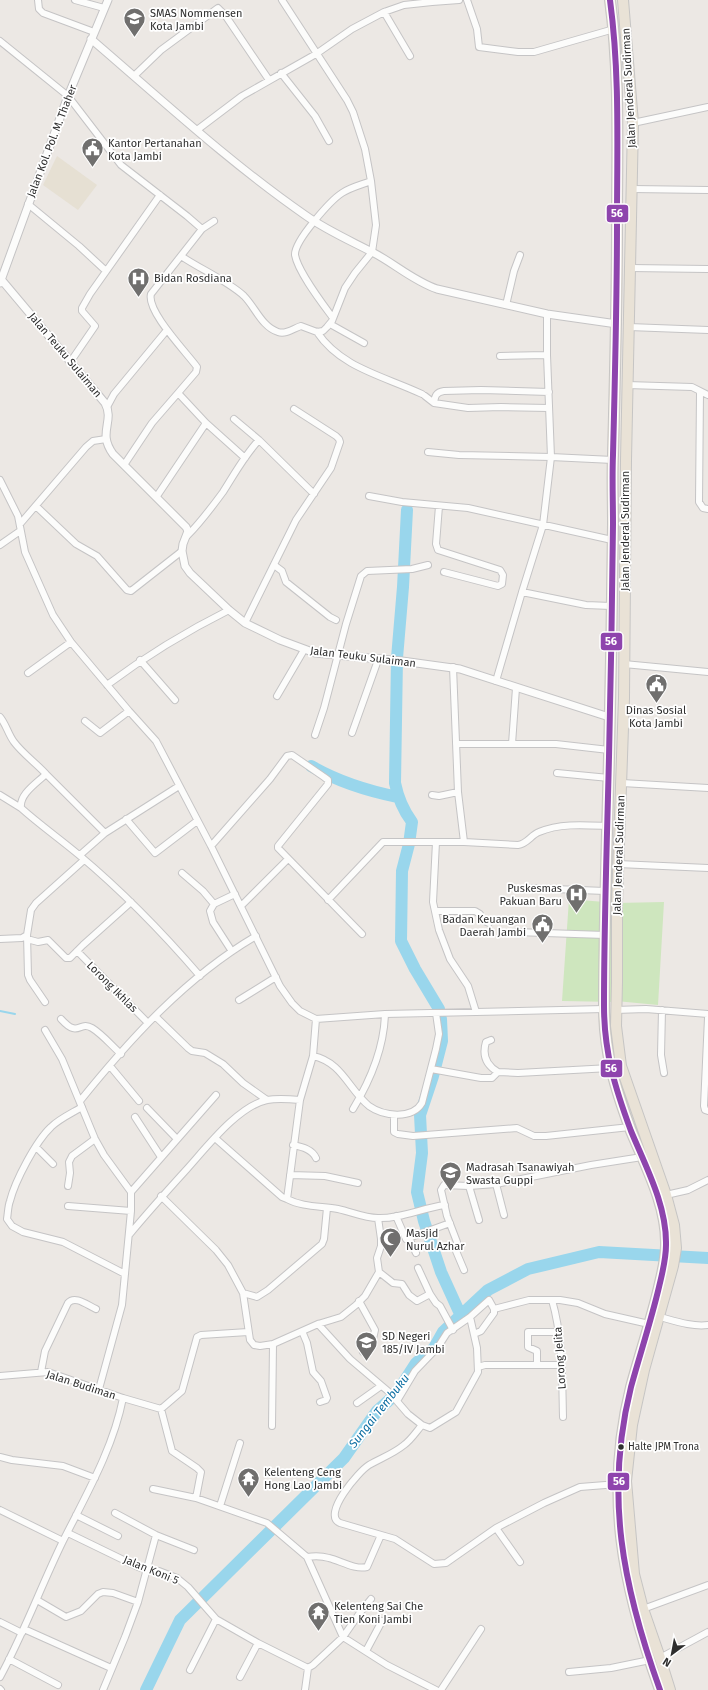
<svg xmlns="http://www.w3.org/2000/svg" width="708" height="1690" font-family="'Fira Sans',sans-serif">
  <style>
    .education { fill: #e6e0d3 }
    .green { fill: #cee6be }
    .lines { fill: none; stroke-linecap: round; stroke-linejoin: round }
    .stream { stroke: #99d6ec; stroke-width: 2 }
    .river { stroke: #99d6ec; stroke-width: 12 }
    .minor-casing { stroke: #c5c4c5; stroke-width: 8 }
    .tertiary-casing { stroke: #c5c4c5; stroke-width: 9 }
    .trunk-casing { stroke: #c6c5c4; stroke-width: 12 }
    .minor { stroke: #fcfcfb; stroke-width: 6 }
    .tertiary { stroke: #fcfcfb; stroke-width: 7 }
    .trunk { stroke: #e9e2d6; stroke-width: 10 }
    .bus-1-casing { stroke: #fff; stroke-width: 9 }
    .bus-1 { stroke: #8e44ad; stroke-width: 6 }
    .bus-dot { fill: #2e2e2e; stroke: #fff; stroke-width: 1.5 }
    .labels { text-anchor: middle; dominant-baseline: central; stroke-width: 3.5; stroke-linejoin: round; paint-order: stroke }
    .bus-label { font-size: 10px; fill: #2e2e2e; stroke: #fff; text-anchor: start }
    .poi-label { font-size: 11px; fill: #2e2e2e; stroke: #fff; text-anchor: start }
    .street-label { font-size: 11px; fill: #2e2e2e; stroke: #fff }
    .water-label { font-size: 12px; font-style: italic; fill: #0d6fa3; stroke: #fff }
    .line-badge { stroke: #fff; stroke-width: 1.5 }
    .badge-label { font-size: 11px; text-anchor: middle; font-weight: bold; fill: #fff }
  </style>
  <rect width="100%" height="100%" fill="#ece8e4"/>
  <!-- education -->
  <path class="education" d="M57,156L97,185L78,210L43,185Z"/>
  <!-- green -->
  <path class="green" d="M569,899L616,903L664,902L658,1005L616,1001L615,1002L562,1001Z"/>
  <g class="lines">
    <!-- stream -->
    <path class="stream" d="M0,1011L15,1014"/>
    <!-- river -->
    <path class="river" d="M407,510L403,587L397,658L395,783C398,798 403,810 412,822L409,844L402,871L401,941L415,969L439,1009
      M311,766C337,781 368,791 398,797
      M441,1019L442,1041L433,1076L420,1115L422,1153L417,1192L424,1221L441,1272L461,1316
      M146,1690L180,1620L344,1458L377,1411L396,1394L416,1363L434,1348L443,1332L488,1290L528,1269L599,1252L708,1258"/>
    <defs>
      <path id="minor" d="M38,0L39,9L43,13L94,32
        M75,0L104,8
        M467,0L477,29L479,47L518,52H534L614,29
        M432,2L459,0
        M384,12L410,56
        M0,41L68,96L121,165L187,216L202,229L151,294C146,311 187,353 197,367L196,372L178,393L206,423L245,458
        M281,73L315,116L329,141
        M134,76L161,50L218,8L225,15L269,80
        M633,123L708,107
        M197,130L242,96L316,54L352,29L384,12L404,5L432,2V0
        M632,189L708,190
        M28,204L79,246L106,271
        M202,229L214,221
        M181,256C200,269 228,281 244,296C255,307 262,327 278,332C286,335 294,328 301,326L317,332L323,331L327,327L332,321L345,288L355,273L372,252L376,225L371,181L365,149L353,112L347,100L282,0
        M630,268L708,269
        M506,305L514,271L520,255
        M547,314V355L551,457L543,525L522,592L586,605L611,606
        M333,318C322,303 298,272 295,255C294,241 331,200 342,193C351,187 361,185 371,181
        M330,324L364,343
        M629,327L708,330
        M317,332C341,368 384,376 422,394
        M500,356L547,355
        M71,361L95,326L82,311V308L90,294L160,195
        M627,385L692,387L708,395
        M700,392L699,502L703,508L708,509
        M425,396L434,403L468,408L501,407L549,408
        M434,403C435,396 436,392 444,391L481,390L549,392
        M107,407L114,394L167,330
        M234,419L259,440
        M428,452L459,455L551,457L613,460
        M124,465L152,423L178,393
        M0,480L18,516L25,552L53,615L71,642L129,711L156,741L211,846L280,986L292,1003L300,1011L316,1019L385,1014L604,1009
        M157,496L206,423
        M369,496L402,502L468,508L612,540
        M439,506L436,544L438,550L500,570L503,575L502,584L498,586L444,572
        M37,507L76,544L97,556L127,590L131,591L182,551
        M20,524L86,447L93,441L106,439
        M187,536C200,523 212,507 223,492C234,475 244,456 259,440L314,494
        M0,545L20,531
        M274,565L282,571L286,582L330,617L336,620
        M245,623L296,520L331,468L340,442L339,439L336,436L294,409
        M140,660L175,700
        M624,664L708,672
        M453,667L458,792L464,842
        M28,673L71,642
        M496,681L522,592
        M107,685C146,656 185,632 229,610
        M277,696L304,650
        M0,717C6,724 8,734 14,742C23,754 36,763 46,774C37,783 19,794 21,808C40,825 60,839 79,855C122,891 163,933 200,976
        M85,721L100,733L129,711
        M352,733L378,660
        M315,735L324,708L346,624L361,576L367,571L412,569L428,565
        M456,744H556L609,750
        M512,744L516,688
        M557,773L609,778
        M46,774L105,833
        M622,783L708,788
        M0,795L21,808
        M432,795L439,796L458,792
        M126,819L155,853L197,821
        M436,842L433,902L439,930L450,959L468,986L476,1012
        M211,846L270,779L287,756L292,755L324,777L328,780V784L278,846V848L362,934
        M80,855L105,833L179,786
        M618,864L708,868
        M182,873L203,891L214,904
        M529,888L605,891
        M328,900L383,842H464L518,845C527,844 531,835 539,832C560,823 585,825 607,826
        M241,906L287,860
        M435,911H475L480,914L482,920L489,923
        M515,932L605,935
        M0,939L22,938L27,935
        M27,939L38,942L48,940L66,958H70L83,945L131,902
        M231,950L213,922L210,911L214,904L235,894
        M77,951L148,1023
        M239,1000L276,977
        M45,1002L30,980L28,975L27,935L31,910L36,903L84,860
        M615,1010L646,1009L708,1014
        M662,1010L661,1055L664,1073
        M155,1016L188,1048L192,1051L205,1053L223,1064L243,1083L267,1100
        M708,1018L704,1106L705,1110L708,1111
        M61,1019C79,1039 79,1020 92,1028C102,1034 112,1046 121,1054
        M45,1030L62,1059L95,1139L104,1155L131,1192V1211L122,1305L99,1389
        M491,1040L486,1042C482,1055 486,1065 498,1072L518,1073L610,1068
        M313,1056C342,1062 349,1090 369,1106C383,1116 412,1120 422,1103L436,1049L439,1034L436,1013
        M110,1066L139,1101
        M431,1069L481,1078H492L498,1072
        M300,1100L287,1199C302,1207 321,1206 338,1209C352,1212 364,1218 378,1218C400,1219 422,1208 445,1205
        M80,1101C130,1039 186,977 256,936
        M82,1107C72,1113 59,1119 51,1127C36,1141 15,1181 10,1201C8,1206 8,1213 7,1219L12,1226L23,1232L63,1242L125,1274
        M147,1108L177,1139
        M353,1109C370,1081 384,1047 385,1014
        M394,1115V1132L398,1134L413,1136L517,1128L534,1136H546L630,1127
        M135,1117L161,1157
        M215,1138L282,1197L287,1199
        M293,1145C302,1147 312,1149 316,1158
        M36,1147L53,1164
        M290,1175L325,1176L358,1183
        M496,1184L504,1215
        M68,1186L70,1173L69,1162L72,1156L95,1139
        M131,1192L216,1095
        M666,1195L688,1190L708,1180
        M161,1196L216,1250L228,1265L243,1293L257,1297L268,1290L322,1244L324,1239L327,1208
        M68,1206L131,1211
        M396,1216L406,1239L450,1223
        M479,1220L469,1186L496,1184L591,1165L642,1157
        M129,1235C148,1212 167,1191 187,1169C206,1148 238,1106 267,1100C277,1098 290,1099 300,1100L313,1056L316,1019
        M409,1238L416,1253
        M418,1268L430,1294L436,1303L440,1306L453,1330
        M464,1270L456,1251L457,1242L447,1216L441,1190L444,1185L469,1186
        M379,1272L393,1283L402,1284L409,1295L417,1301L430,1294
        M243,1293L250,1340L254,1345L260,1346L273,1344L318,1324L341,1317L356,1305L365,1296L379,1272L377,1258L381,1246V1239L378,1218
        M552,1300C563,1338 562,1378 563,1417
        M359,1301L375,1330L373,1339L363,1352
        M494,1309L529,1300H560L578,1303L605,1314L649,1324
        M660,1317C675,1321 692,1327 708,1325
        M318,1324L350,1359L389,1392L408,1414L422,1425L430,1428L456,1412L478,1372L477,1348L470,1317L489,1300L494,1309V1313L481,1331L474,1334
        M302,1331L307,1343L313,1372L321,1381L327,1398L326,1400L320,1402
        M537,1364V1351L528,1347V1332H559
        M478,1367L485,1365H561
        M41,1372L45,1351L68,1303C75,1295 87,1305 96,1309
        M0,1376L48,1372L123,1398L161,1409
        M397,1401L415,1371L438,1347L447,1333L470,1317
        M357,1403L381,1386
        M161,1409L182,1391L197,1337L201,1335L248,1332
        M161,1409L172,1451L197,1468L201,1472L196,1498
        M422,1425C416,1432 411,1440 404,1445C393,1454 381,1458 369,1465C359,1471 321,1515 340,1523L395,1539L434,1564L446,1563L496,1528L544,1503L580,1487L618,1484
        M272,1426L273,1344
        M0,1457L12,1460L63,1466L95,1478
        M153,1489L196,1498L267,1523L307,1557L343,1637L387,1665L436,1690
        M220,1506L240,1443
        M0,1510L63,1541
        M115,1513L156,1535L194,1550
        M76,1515L118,1536
        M496,1528L520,1562
        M68,1533L138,1567L147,1570L159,1571L177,1578L188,1587L216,1619L258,1643L308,1668
        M307,1557C314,1556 322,1556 329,1558C341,1561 355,1570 367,1567L381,1535
        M37,1600L66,1617L81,1611L98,1594L103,1592L113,1593L138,1602
        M643,1609L708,1585
        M0,1622L22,1633
        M24,1629L111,1668
        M366,1651L382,1621
        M660,1658L708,1632
        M9,1659L58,1685
        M308,1668L313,1665L343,1637L359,1614L371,1599
        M190,1670L216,1619
        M569,1672L611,1668L650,1660
        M0,1677C24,1633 41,1586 63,1541C86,1495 113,1449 123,1398
        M240,1677L258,1643
        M0,1689L1,1690
        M103,1690L125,1637L138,1602L156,1535
        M305,1690L308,1668
        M441,1690L481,1629"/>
      <path id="tertiary" d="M91,39C161,99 230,163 305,215C326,230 349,240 372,252C394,263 413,281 437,289L547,314L617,324
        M0,278L105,403C115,422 97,432 113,454L186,527L188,531L183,544L182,551L185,566L190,573L229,610L245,623L280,640L315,653L402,661L460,669L609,717
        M0,283L68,96L108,0"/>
      <path id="trunk" d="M610,0C620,74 617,149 617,223C617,301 615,378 613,455C612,478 613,501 613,524C612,602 611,679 609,757C607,840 604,923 604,1006C604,1052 615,1088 631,1131C646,1167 667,1206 666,1245C666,1260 662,1274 659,1287C651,1321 640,1354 631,1387C604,1495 623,1587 660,1690
        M623,0L633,123L626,460L624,698L617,903V982L616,1026L621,1066L666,1195L674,1225L676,1248L673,1266L644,1370L632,1425L626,1481L634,1574L643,1609L660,1658L670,1690"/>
    </defs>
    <!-- minor casing -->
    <use href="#minor" class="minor-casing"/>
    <!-- tertiary casing -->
    <use href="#tertiary" class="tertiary-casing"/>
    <!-- trunk casing -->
    <use href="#trunk" class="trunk-casing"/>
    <!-- minor -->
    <use href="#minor" class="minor"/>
    <!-- tertiary -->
    <use href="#tertiary" class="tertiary"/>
    <!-- trunk -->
    <use href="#trunk" class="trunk"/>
    <defs>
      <path id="bus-1" d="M610,0C620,74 617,149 617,223C617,301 615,378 613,455C612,478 613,501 613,524C612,602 611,679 609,757C607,840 604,923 604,1006C604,1052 615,1088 631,1131C646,1167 667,1206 666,1245C666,1260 662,1274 659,1287C651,1321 640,1354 631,1387C604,1495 623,1587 660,1690"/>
    </defs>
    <!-- bus-1 casing -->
    <use href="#bus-1" class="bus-1-casing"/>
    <!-- bus-1 -->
    <use href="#bus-1" class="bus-1"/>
  </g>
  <!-- icons -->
  <defs>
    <symbol id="school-pin" viewBox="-11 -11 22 30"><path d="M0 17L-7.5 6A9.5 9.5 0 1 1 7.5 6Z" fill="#706f6e" stroke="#fff"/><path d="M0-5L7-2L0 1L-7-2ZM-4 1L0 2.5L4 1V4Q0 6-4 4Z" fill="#fff"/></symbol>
    <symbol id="civic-pin" viewBox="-11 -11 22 30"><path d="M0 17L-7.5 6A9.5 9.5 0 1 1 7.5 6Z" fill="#706f6e" stroke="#fff"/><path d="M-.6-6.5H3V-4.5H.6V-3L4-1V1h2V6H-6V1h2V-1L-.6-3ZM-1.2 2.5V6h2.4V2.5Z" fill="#fff"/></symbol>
    <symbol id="hospital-pin" viewBox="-11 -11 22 30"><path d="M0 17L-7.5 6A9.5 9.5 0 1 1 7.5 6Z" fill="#706f6e" stroke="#fff"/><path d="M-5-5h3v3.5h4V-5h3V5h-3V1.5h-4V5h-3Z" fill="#fff"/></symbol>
    <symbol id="mosque-pin" viewBox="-11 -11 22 30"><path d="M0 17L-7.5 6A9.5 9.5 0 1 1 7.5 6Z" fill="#706f6e" stroke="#fff"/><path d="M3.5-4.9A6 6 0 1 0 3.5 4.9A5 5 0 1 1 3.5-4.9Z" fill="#fff"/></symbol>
    <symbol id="temple-pin" viewBox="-11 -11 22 30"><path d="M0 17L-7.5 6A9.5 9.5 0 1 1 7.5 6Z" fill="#706f6e" stroke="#fff"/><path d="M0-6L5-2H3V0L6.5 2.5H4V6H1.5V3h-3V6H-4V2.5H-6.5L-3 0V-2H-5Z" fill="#fff"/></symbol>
  </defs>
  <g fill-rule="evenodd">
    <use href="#school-pin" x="122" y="6" width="25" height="34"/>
    <use href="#civic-pin" x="80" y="136" width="25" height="34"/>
    <use href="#hospital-pin" x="126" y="266" width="25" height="34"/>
    <use href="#civic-pin" x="644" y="672" width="25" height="34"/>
    <use href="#hospital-pin" x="564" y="882" width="25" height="34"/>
    <use href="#civic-pin" x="530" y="912" width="25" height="34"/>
    <use href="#school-pin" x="438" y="1160" width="25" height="34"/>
    <use href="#mosque-pin" x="378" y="1226" width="25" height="34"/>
    <use href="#school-pin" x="354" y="1330" width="25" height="34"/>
    <use href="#temple-pin" x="236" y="1466" width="25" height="34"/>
    <use href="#temple-pin" x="306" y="1600" width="25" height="34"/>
  </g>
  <!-- markers -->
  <circle class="bus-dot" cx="621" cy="1447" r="3.5"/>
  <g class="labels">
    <!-- bus labels -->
    <g class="bus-label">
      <text x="628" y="1447">Halte JPM Trona</text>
    </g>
    <!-- poi labels -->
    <g class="poi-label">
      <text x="150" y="13">SMAS Nommensen<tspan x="150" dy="13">Kota Jambi</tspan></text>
      <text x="108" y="143">Kantor Pertanahan<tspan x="108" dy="13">Kota Jambi</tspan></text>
      <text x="154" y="278">Bidan Rosdiana</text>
      <text x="656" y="710" text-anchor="middle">Dinas Sosial<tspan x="656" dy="13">Kota Jambi</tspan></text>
      <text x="562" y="888" text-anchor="end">Puskesmas<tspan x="562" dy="13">Pakuan Baru</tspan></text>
      <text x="526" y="919" text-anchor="end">Badan Keuangan<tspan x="526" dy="13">Daerah Jambi</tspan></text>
      <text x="466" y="1167">Madrasah Tsanawiyah<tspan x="466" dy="13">Swasta Guppi</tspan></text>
      <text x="406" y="1233">Masjid<tspan x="406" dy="13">Nurul Azhar</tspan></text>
      <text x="382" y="1336">SD Negeri<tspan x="382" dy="13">185/IV Jambi</tspan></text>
      <text x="264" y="1472">Kelenteng Ceng<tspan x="264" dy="13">Hong Lao Jambi</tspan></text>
      <text x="334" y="1606">Kelenteng Sai Che<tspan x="334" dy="13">Tien Koni Jambi</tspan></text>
    </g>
    <!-- street labels -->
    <g class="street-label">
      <text transform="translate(629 88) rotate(-93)">Jalan Jenderal Sudirman</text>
      <text transform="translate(52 141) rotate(-69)">Jalan Kol. Pol. M. Thaher</text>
      <text transform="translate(65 355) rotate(50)">Jalan Teuku Sulaiman</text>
      <text transform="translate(625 531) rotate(-90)">Jalan Jenderal Sudirman</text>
      <text transform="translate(363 657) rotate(7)">Jalan Teuku Sulaiman</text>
      <text transform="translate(619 855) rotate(-88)">Jalan Jenderal Sudirman</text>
      <text transform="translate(112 987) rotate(45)">Lorong Ikhlas</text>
      <text transform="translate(560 1358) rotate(-94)">Lorong Jelita</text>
      <text transform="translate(81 1385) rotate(18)">Jalan Budiman</text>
      <text transform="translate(151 1570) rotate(22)">Jalan Koni 5</text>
    </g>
    <!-- water labels -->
    <g class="water-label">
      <text transform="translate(379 1411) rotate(-52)">Sungai Tembuku</text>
    </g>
  </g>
  <g class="line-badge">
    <rect x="606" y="204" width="23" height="19" rx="4" fill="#8e44ad"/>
    <rect x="600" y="632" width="23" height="19" rx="4" fill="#8e44ad"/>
    <rect x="600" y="1059" width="23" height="19" rx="4" fill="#8e44ad"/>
    <rect x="607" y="1472" width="23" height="19" rx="4" fill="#8e44ad"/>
  </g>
  <g class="badge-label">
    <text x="617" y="217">56</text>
    <text x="611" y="645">56</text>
    <text x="611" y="1072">56</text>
    <text x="619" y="1485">56</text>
  </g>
  <!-- north arrow -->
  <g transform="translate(672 1654) rotate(212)" stroke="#ffffff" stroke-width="3" paint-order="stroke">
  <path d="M0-3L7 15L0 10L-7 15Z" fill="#2e2e2e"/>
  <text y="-6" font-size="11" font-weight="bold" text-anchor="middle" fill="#2e2e2e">N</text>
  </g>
</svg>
